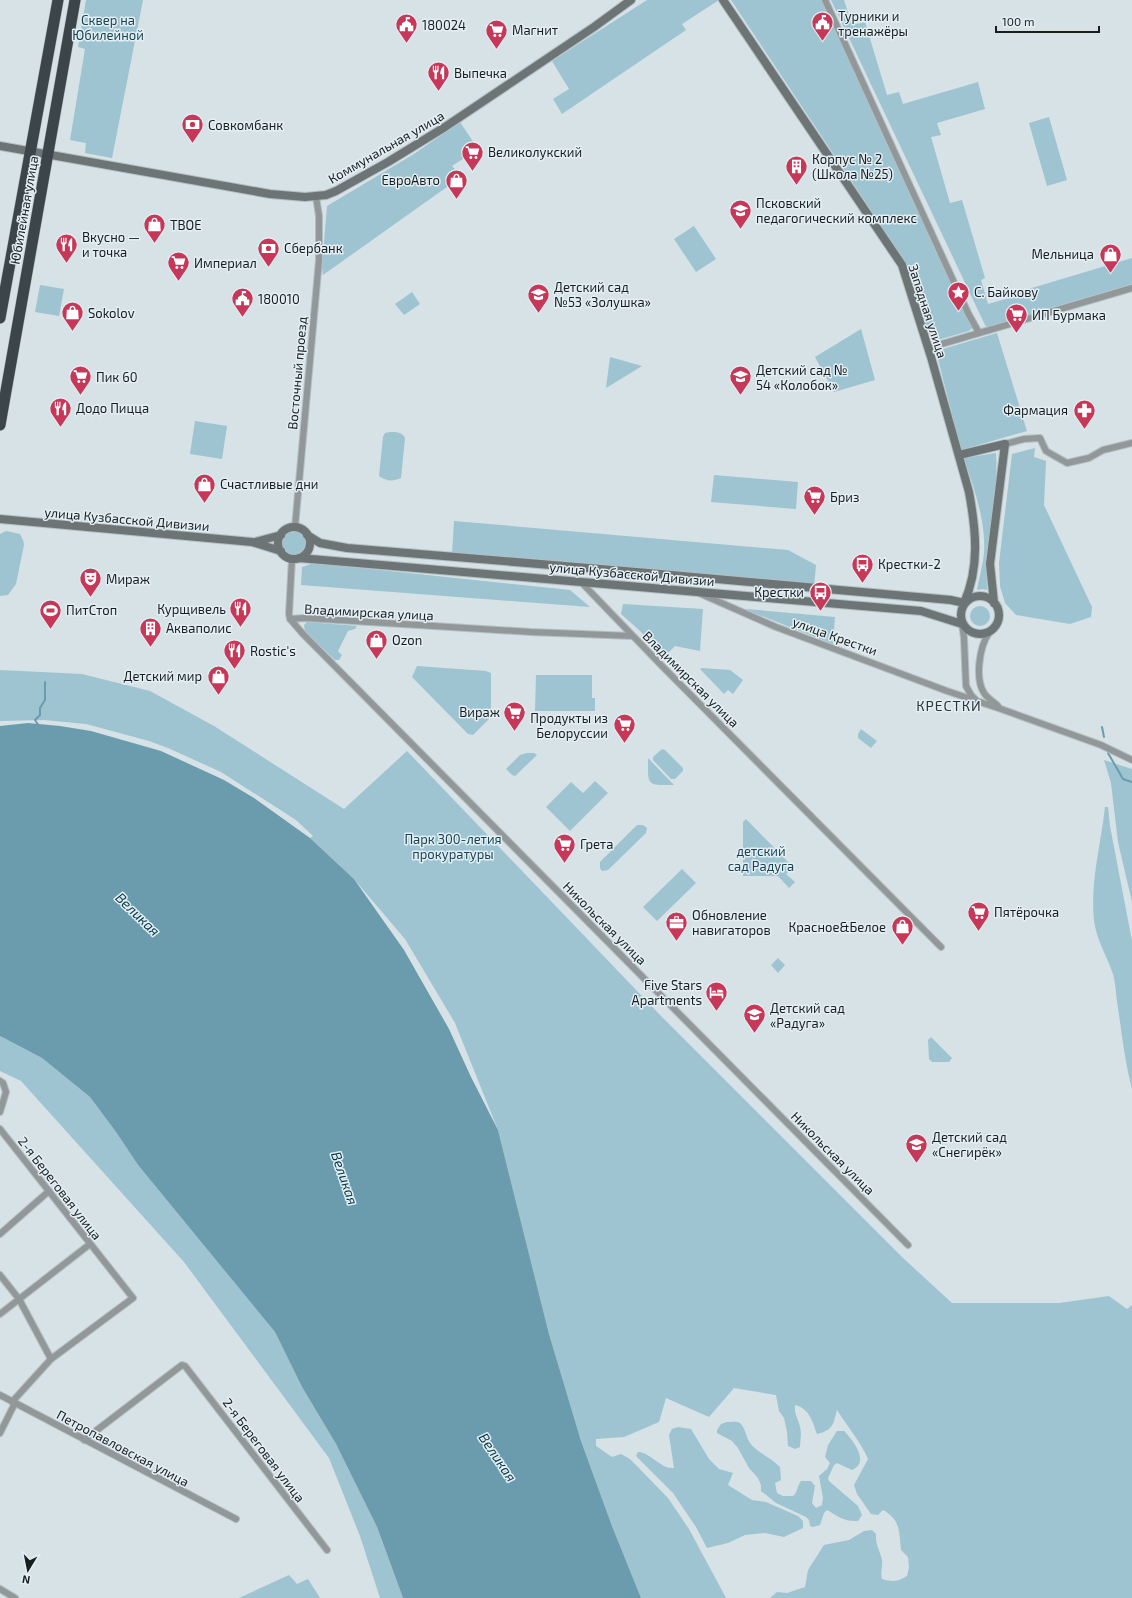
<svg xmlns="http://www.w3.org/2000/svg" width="1132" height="1598" font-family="'Exo 2',sans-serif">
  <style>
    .green { fill: #9ec3d1 }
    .water { fill: #6a9cae }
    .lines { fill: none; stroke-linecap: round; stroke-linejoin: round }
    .stream { stroke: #6a9cae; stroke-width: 2 }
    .street-casing { stroke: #b4bfc2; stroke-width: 8 }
    .secondary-casing { stroke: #b4bfc2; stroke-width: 10 }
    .highway-casing { stroke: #b4bfc2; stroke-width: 12 }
    .street { stroke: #929799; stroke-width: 6 }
    .secondary { stroke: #6c7476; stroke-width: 8 }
    .highway { stroke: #3c464a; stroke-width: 11 }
    .labels { text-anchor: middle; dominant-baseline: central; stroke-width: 3; stroke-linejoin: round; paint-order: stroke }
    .poi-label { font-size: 13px; fill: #181d1e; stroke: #e3eff4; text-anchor: start }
    .park-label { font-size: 13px; fill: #174351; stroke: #e3eff4 }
    .street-label { font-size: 13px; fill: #181d1e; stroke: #e3eff4 }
    .neighbourhood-label { font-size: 14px; letter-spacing: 1px; fill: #2b3438; stroke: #e3eff4 }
    .water-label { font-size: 14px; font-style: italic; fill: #073745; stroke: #e3eff4 }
  </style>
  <rect width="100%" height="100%" fill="#d6e2e6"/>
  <!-- green -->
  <path class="green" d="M86,0H143L112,158L85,153L86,143L70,140L85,49L78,47Z
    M647,0H719L682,24L686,30L562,114L553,99L569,89L552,61Z
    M731,0H822L973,327L969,331L934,341L926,335L904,260Z
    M831,0H844L852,25L865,22L887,95L899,92L903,104L978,82L985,109L937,123L941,135L931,137L950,203L962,200L985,278L981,280L988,304L1016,296L1015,293L1132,258V284L986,327Z
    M1049,117L1067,180L1047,186L1029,123Z
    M460,122L478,149L452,166L461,177L323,275L322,267L327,206L414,154Z
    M694,226L716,259L696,272L674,239Z
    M40,285L64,289L59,316L35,312Z
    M412,292L420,304L404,315L395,304Z
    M861,329L875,380L834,392L815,357Z
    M997,333L1027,431L961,450L936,351Z
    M610,357L642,366L606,388Z
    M195,421L227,426L222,459L190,454Z
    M390,432C396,432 402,432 405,438L401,478C393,482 386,481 379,476L383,437L385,433Z
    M1035,448L1034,457L1046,461L1044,505L1092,607L1091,617L1070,624L1016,615L1005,603L1000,586L999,563L1012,454Z
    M996,453C999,499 985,544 987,590L983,589L977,590C979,578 983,565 984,553C986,520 974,489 964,458Z
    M714,475L798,482L796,509L711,502Z
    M454,521L788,550L816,565L814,588L452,553Z
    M6,531L20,534L23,540L24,545L16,584L8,595L0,596V534Z
    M282 543a12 12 0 1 1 24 0a12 12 0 1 1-24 0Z
    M314,563L570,590L590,607L301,585L302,567Z
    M623,604L703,609L700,651L675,646L665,656L640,631L621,614Z
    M970 616a10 10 0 1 1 20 0a10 10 0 1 1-20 0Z
    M746,609L835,617L833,644L749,611Z
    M307,622L357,626L355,629L348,631L338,651L342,655L339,660H335L305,631L304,625Z
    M417,666L486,671L491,673V714L489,719L473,735L468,734L412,677Z
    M702,668L730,670L743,680L733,694L728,690L724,694L700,669Z
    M0,670L82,674L150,691L214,726L344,809L407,751L661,1016L903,1258L952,1303H1059L1109,1296L1127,1309L1132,1305V1598H770L777,1592L787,1593L805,1587L808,1570L824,1545L849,1540L864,1531L872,1530L876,1534C875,1544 880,1551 882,1560C883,1566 880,1573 882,1579C892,1582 898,1582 907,1576L909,1567L908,1557L901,1550C899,1532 901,1520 883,1510L878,1515L871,1514L857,1494L854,1485L868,1459C861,1442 847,1426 837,1410C833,1424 834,1430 817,1434C812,1421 810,1409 795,1405C794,1416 798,1417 800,1427C802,1433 800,1441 800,1447L795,1449L788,1446L787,1432L784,1418L779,1411L776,1395L734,1388L709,1417L666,1398L659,1422L624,1437L596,1439V1446L612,1457L621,1454L630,1459L668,1498L689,1529L726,1598H641L612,1526L581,1441L549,1334L498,1130L455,1023L405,939L354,879L310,838L313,836L296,820L221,772L168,748L149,741L86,724L44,720L0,721Z
    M536,675H592V698H595V711H535Z
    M861,729L877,741L871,748L858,738V734Z
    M662,749L665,750L683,768V771L675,779H671L653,760V757Z
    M527,753H534L537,755L515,776L512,775L506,769L520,755Z
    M648,758L674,785C646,785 648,786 648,758Z
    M1104,760L1132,769V902L1118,842L1111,783Z
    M595,781L608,793L570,831L546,807L571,782L583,793Z
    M1105,807H1108L1110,826L1132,941V1089C1125,1062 1122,1035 1118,1008C1116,997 1116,985 1113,974C1107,956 1096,939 1094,920C1090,882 1101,844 1105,807Z
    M746,819L793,867L786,874L795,882L789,888L778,876H743V822Z
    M637,825H643L647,828L646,833L608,870L602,871L600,868V862Z
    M682,869L696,883L657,921L643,907Z
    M778,958L785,965L778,973L771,965Z
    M0,1036L42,1058L90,1097L116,1132L138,1165L275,1332L302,1387L336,1444L377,1527L403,1598H380L360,1536L329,1458L184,1262L21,1081L0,1071Z
    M931,1037L952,1058L949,1062H932L929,1059L928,1040Z
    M727,1422C731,1422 737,1421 740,1423C745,1427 746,1437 750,1443C758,1453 771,1458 780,1467L781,1480L775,1483L777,1493L783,1496H793C798,1492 797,1486 801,1481H811L815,1486L812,1503L816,1508L822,1505L823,1498L819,1476L827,1469L830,1463L825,1457L828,1445L837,1431H844C852,1439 871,1462 852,1470L837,1463L834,1465L828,1478L829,1481L858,1506L862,1515L858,1521C845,1522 837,1516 827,1510L824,1513L820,1525L813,1527L810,1526L809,1520L806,1517L776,1503L761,1491V1485L758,1478L749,1468L738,1448L732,1441L717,1433V1430L721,1424Z
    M678,1427L691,1429L709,1459L719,1469L733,1473L728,1485L752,1500L766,1502L798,1516L803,1521V1528L784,1537L765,1533L745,1535L728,1543L707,1548L696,1527L673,1493L636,1456L638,1452C652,1453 660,1469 674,1468L669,1435L672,1429Z
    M289,1575L297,1584L308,1579L320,1598H239Z"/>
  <!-- water -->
  <path class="water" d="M28,723L60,726L91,731L161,751L224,780L254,798L310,838L354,879L404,950L449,1029L471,1077L498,1130L549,1334L581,1441L612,1526L641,1598H403L377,1527L336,1444L302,1387L275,1332L138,1165L116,1132L90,1097L42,1058L0,1036V726Z"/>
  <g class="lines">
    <!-- stream -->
    <path class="stream" d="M39,726L35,720L40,715V708L45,700V682
      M1102,727L1104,737
      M1108,753L1123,779L1132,782"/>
    <defs>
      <path id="street" d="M825,0L968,313L979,333
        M928,348L1132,288
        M1005,444L1024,439L1040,438L1046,451L1067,463L1089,458L1103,450L1132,443
        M295,527L319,260V216L316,197
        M292,558L289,614L290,619L303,634L908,1245
        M581,582L661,665L941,947
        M699,593L776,627L947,691L1001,709L1101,745L1132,760
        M290,619L305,618L531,632L632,636
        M962,624L964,638L966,686L971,695L975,699
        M989,633C979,647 975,679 984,693C988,699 994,702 998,706
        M0,1081L3,1083L6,1092L0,1112
        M0,1129L133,1298L51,1359L12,1402
        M0,1234L49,1191
        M0,1275L19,1299L51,1359
        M0,1314L90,1244
        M0,1395L236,1519
        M0,1433L15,1403
        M84,1440L182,1365L185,1366L327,1550
        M0,1589L15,1598"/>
      <path id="secondary" d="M0,146L270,194L305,197L326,195L336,191L388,162L445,127L594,27L631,0
        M959,455L1005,444L990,564L994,603
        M0,519L252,542L281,551
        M278 543a16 16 0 1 1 32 0a16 16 0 1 1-32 0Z
        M307,535L320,543L347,548L660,574L951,600L964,603C980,567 976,530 969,492L931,357L902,265L723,0
        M255,542L281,535
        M299,558L921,611L962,624
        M961 615a19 19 0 1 1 38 0a19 19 0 1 1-38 0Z"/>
      <path id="highway" d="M0,318L58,0
        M0,425L75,0"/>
    </defs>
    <!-- street casing -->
    <use href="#street" class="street-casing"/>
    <!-- secondary casing -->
    <use href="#secondary" class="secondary-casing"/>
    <!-- highway casing -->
    <use href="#highway" class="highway-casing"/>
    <!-- street -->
    <use href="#street" class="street"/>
    <!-- secondary -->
    <use href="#secondary" class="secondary"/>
    <!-- highway -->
    <use href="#highway" class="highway"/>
  </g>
  <!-- icons -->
  <defs>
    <symbol id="civic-pin" viewBox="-11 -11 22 30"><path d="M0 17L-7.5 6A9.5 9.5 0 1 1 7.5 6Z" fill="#c73858" stroke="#e3eff4"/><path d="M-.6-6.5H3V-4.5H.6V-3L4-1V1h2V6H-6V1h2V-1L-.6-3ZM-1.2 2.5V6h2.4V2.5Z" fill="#fff"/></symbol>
    <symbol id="supermarket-pin" viewBox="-11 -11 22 30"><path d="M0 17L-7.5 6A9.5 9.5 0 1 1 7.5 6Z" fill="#c73858" stroke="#e3eff4"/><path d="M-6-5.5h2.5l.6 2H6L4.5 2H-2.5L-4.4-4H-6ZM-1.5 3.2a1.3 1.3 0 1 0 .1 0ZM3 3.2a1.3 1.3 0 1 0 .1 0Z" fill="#fff"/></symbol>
    <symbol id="restaurant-pin" viewBox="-11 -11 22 30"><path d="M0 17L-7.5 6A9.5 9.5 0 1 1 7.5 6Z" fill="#c73858" stroke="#e3eff4"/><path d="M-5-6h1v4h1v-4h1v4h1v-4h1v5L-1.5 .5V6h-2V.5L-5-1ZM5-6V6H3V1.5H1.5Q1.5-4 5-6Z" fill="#fff"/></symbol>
    <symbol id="bank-pin" viewBox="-11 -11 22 30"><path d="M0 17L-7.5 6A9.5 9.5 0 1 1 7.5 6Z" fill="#c73858" stroke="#e3eff4"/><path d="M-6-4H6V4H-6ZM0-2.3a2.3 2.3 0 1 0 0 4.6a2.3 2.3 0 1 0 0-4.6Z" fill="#fff"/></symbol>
    <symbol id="building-pin" viewBox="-11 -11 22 30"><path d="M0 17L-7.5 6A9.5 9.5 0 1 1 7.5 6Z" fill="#c73858" stroke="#e3eff4"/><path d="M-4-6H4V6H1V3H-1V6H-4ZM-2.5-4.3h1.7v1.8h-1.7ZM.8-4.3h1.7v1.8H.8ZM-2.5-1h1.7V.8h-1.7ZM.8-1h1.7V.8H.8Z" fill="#fff"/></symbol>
    <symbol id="shop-pin" viewBox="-11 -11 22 30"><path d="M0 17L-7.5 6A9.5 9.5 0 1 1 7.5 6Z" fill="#c73858" stroke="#e3eff4"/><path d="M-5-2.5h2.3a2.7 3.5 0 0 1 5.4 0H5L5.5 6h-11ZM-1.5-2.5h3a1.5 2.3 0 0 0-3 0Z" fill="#fff"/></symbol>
    <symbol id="school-pin" viewBox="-11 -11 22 30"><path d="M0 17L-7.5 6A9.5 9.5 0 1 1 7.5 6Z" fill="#c73858" stroke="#e3eff4"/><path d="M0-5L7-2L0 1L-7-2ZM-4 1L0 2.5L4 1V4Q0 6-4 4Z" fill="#fff"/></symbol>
    <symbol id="sight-pin" viewBox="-11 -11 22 30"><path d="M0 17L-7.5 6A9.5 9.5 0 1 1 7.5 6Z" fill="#c73858" stroke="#e3eff4"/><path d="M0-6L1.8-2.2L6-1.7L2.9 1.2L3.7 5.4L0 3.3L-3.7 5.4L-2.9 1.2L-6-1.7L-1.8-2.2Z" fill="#fff"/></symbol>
    <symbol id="pharmacy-pin" viewBox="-11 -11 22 30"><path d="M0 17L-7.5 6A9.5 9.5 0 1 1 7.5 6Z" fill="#c73858" stroke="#e3eff4"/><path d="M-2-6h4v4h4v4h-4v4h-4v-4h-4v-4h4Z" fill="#fff"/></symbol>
    <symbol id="bus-pin" viewBox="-11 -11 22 30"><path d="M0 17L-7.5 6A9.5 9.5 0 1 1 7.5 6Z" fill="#c73858" stroke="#e3eff4"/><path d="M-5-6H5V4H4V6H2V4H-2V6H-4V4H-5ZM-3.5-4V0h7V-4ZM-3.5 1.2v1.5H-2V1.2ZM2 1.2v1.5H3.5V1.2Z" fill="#fff"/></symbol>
    <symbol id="theatre-pin" viewBox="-11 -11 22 30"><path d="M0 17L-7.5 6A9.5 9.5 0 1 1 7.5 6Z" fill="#c73858" stroke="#e3eff4"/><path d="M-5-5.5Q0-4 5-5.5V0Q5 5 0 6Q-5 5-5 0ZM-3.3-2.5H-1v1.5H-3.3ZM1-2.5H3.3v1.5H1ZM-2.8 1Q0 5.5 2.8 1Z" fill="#fff"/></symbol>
    <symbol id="stadium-pin" viewBox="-11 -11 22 30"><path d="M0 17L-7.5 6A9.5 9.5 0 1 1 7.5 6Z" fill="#c73858" stroke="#e3eff4"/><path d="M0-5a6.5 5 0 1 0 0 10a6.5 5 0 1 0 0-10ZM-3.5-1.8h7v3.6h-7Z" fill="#fff"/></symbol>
    <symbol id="office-pin" viewBox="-11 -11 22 30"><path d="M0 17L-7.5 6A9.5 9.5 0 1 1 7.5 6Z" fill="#c73858" stroke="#e3eff4"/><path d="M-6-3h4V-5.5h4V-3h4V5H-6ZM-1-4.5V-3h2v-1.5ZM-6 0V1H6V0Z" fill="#fff"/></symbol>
    <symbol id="hotel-pin" viewBox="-11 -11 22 30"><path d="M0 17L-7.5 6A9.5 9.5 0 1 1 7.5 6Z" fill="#c73858" stroke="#e3eff4"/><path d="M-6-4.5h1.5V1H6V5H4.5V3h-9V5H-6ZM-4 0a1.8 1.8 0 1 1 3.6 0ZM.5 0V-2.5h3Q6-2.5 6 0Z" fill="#fff"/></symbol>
  </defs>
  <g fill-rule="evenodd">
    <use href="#civic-pin" x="810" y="10" width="25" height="34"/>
    <use href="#civic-pin" x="394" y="12" width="25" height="34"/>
    <use href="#supermarket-pin" x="484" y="18" width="25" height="34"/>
    <use href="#restaurant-pin" x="426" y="60" width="25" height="34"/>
    <use href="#bank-pin" x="180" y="112" width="25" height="34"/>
    <use href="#supermarket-pin" x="460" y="140" width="25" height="34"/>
    <use href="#building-pin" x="784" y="154" width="25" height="34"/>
    <use href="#shop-pin" x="444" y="168" width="25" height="34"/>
    <use href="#school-pin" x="728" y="198" width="25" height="34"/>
    <use href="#shop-pin" x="142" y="212" width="25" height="34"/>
    <use href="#restaurant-pin" x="54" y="232" width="25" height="34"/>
    <use href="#bank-pin" x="256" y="236" width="25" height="34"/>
    <use href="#shop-pin" x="1098" y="242" width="25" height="34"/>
    <use href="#supermarket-pin" x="166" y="250" width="25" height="34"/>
    <use href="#sight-pin" x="946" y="280" width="25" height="34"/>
    <use href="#school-pin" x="526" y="282" width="25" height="34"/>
    <use href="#civic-pin" x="230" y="286" width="25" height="34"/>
    <use href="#shop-pin" x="60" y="300" width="25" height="34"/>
    <use href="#supermarket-pin" x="1004" y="302" width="25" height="34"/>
    <use href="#supermarket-pin" x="68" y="364" width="25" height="34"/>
    <use href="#school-pin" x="728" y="364" width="25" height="34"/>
    <use href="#restaurant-pin" x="48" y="396" width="25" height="34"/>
    <use href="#pharmacy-pin" x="1072" y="398" width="25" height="34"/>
    <use href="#shop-pin" x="192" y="472" width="25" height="34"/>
    <use href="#supermarket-pin" x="802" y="484" width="25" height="34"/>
    <use href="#bus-pin" x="850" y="552" width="25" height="34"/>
    <use href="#theatre-pin" x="78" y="566" width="25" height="34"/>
    <use href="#bus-pin" x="808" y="580" width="25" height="34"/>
    <use href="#restaurant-pin" x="228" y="596" width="25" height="34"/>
    <use href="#stadium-pin" x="38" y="598" width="25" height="34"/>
    <use href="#building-pin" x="138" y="616" width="25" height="34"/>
    <use href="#shop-pin" x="364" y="628" width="25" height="34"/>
    <use href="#restaurant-pin" x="222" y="638" width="25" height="34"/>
    <use href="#shop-pin" x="206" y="664" width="25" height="34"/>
    <use href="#supermarket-pin" x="502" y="700" width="25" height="34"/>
    <use href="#supermarket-pin" x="612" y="712" width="25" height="34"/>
    <use href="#supermarket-pin" x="552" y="832" width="25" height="34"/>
    <use href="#supermarket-pin" x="966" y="900" width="25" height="34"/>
    <use href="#office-pin" x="664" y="910" width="25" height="34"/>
    <use href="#shop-pin" x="890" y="914" width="25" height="34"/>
    <use href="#hotel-pin" x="704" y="980" width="25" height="34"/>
    <use href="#school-pin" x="742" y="1002" width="25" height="34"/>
    <use href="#school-pin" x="904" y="1132" width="25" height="34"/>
  </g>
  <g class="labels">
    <!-- poi labels -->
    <g class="poi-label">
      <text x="838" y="16">Турники и<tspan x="838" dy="15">тренажёры</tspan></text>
      <text x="422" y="25">180024</text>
      <text x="512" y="30">Магнит</text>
      <text x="454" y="73">Выпечка</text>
      <text x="208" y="125">Совкомбанк</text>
      <text x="488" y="152">Великолукский</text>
      <text x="812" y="159">Корпус № 2<tspan x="812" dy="15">(Школа №25)</tspan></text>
      <text x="440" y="180" text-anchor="end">ЕвроАвто</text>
      <text x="756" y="203">Псковский<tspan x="756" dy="15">педагогический комплекс</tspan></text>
      <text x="170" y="225">ТВОЕ</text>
      <text x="82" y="237">Вкусно —<tspan x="82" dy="15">и точка</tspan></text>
      <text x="284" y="248">Сбербанк</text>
      <text x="1094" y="254" text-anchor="end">Мельница</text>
      <text x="194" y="263">Империал</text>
      <text x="554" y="287">Детский сад<tspan x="554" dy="15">№53 «Золушка»</tspan></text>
      <text x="974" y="292">С. Байкову</text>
      <text x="258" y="299">180010</text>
      <text x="88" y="313">Sokolov</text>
      <text x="1032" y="315">ИП Бурмака</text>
      <text x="756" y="370">Детский сад №<tspan x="756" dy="15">54 «Колобок»</tspan></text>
      <text x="96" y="377">Пик 60</text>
      <text x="76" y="408">Додо Пицца</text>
      <text x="1068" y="410" text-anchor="end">Фармация</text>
      <text x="220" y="484">Счастливые дни</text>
      <text x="830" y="497">Бриз</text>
      <text x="878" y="564">Крестки-2</text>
      <text x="106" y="579">Мираж</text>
      <text x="804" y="592" text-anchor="end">Крестки</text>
      <text x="226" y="609" text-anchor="end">Курщивель</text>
      <text x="66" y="610">ПитСтоп</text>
      <text x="166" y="628">Акваполис</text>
      <text x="392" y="640">Ozon</text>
      <text x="250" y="651">Rostic's</text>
      <text x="202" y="676" text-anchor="end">Детский мир</text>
      <text x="500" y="712" text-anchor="end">Вираж</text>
      <text x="608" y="718" text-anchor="end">Продукты из<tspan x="608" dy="15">Белоруссии</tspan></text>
      <text x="580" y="844">Грета</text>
      <text x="994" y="912">Пятёрочка</text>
      <text x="692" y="915">Обновление<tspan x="692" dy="15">навигаторов</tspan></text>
      <text x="886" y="927" text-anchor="end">Красное&amp;Белое</text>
      <text x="702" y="985" text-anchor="end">Five Stars<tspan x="702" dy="15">Apartments</tspan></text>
      <text x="770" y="1008">Детский сад<tspan x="770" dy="15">«Радуга»</tspan></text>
      <text x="932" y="1137">Детский сад<tspan x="932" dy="15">«Снегирёк»</tspan></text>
    </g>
    <!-- park labels -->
    <g class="park-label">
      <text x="108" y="20">Сквер на<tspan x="108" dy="15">Юбилейной</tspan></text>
      <text x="453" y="839">Парк 300-летия<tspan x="453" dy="15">прокуратуры</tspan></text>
      <text x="761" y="851">детский<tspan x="761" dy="15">сад Радуга</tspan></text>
    </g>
    <!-- street labels -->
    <g class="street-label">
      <text transform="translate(386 147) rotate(-30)">Коммунальная улица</text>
      <text transform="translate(24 210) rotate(-80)">Юбилейная улица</text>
      <text transform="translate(928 311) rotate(72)">Западная улица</text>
      <text transform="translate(297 373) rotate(-85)">Восточный проезд</text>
      <text transform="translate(127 519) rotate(5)">улица Кузбасской Дивизии</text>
      <text transform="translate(632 574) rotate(5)">улица Кузбасской Дивизии</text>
      <text transform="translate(369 612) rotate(3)">Владимирская улица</text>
      <text transform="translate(835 636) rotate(20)">улица Крестки</text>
      <text transform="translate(691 679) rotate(45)">Владимирская улица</text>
      <text transform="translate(605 923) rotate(45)">Никольская улица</text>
      <text transform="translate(833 1153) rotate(45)">Никольская улица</text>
      <text transform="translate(60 1188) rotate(52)">2-я Береговая улица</text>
      <text transform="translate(123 1448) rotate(28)">Петропавловская улица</text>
      <text transform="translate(264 1450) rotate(53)">2-я Береговая улица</text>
    </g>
    <!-- neighbourhood labels -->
    <g class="neighbourhood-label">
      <text x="949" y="705">КРЕСТКИ</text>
    </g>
    <!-- water labels -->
    <g class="water-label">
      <text transform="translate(138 914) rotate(44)">Великая</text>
      <text transform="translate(345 1178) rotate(71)">Великая</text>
      <text transform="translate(498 1457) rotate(56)">Великая</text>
    </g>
  </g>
  <!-- north arrow -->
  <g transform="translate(28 1570) rotate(190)" stroke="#e3eff4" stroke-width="3" paint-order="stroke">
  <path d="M0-3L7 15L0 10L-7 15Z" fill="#181d1e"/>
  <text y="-6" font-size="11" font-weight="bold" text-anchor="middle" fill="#181d1e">N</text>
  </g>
  <!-- scale -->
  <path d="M996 26v6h103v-6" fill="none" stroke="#181d1e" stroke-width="2"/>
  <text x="1002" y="26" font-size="12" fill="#181d1e" stroke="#e3eff4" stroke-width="3" paint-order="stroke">100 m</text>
</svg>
